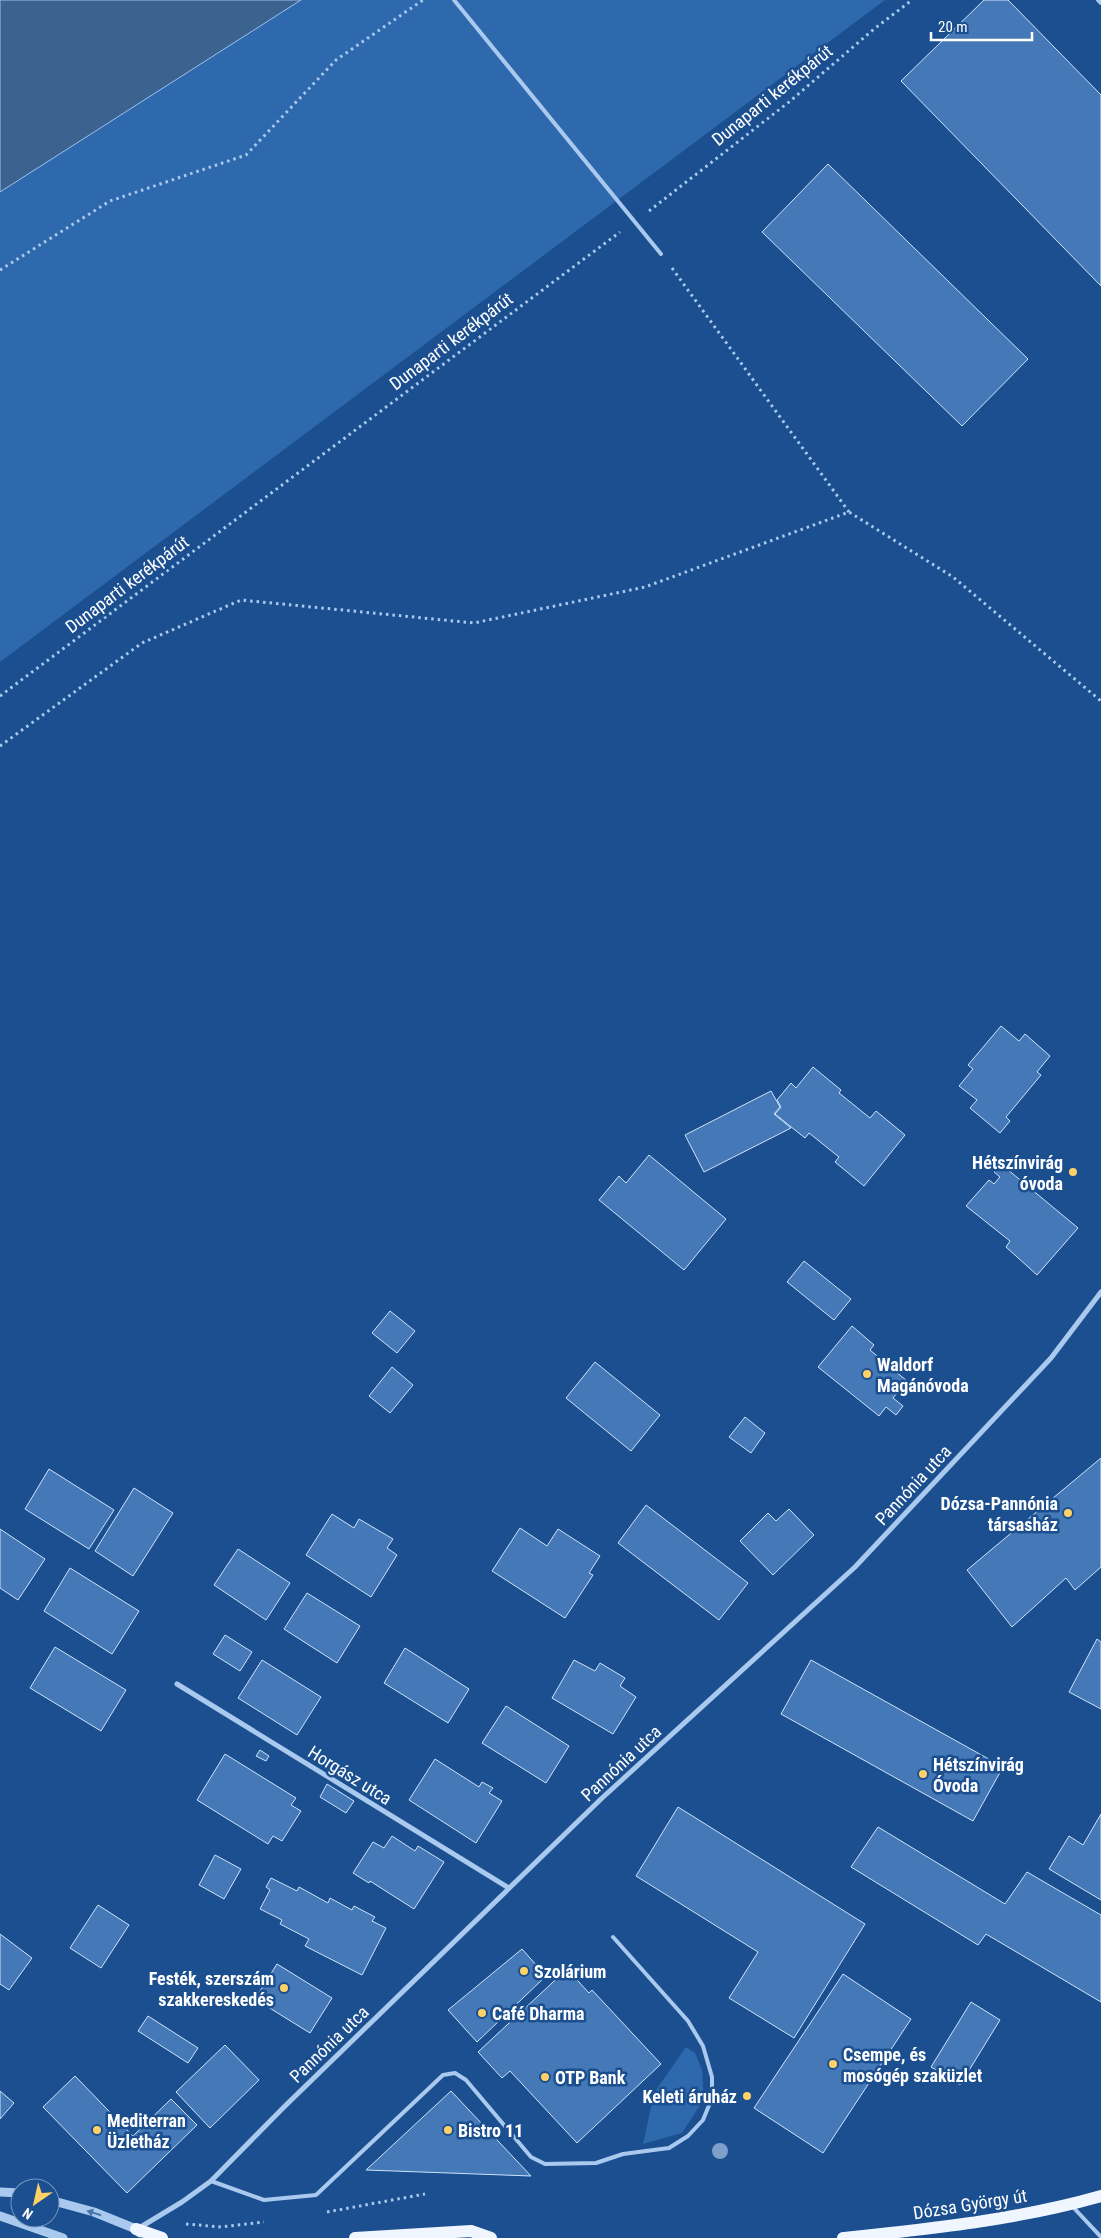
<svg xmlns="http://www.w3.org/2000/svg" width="1101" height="2238" font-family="'Roboto Condensed',sans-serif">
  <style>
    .green { fill: #2e69ad }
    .water { fill: #3c6290; stroke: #9cc4f0 }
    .building { fill: #4478b7; stroke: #cfe3fa }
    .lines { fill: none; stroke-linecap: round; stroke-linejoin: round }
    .path { stroke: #a9c9ee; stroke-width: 3; stroke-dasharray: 2.5 4; stroke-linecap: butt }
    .service { stroke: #a9c9ee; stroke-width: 4 }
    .minor { stroke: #a9c9ee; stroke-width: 5 }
    .tertiary { stroke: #a9c9ee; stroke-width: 9 }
    .primary { stroke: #f0f6ff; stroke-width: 12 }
    .tree { fill: #7ea0ca }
    .oneway { fill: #4674ac }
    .poi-dot { fill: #ffd166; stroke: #1b4f8f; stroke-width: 2 }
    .labels { text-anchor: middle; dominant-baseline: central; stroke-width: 5; stroke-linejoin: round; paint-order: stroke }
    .street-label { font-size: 18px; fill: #fff; stroke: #1b4f8f }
    .poi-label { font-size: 18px; font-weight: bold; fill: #fff; stroke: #1b4f8f; text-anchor: start }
  </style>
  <rect width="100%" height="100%" fill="#1b4f8f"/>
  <!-- green -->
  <path class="green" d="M301,0H885L0,662V192Z
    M686,2047L695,2053L702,2070L704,2099L682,2133L643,2144L654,2093Z"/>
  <!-- water -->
  <path class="water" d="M0,0H301L0,192Z"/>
  <!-- building -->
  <path class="building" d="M984,0H1008L1101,95V286L901,81Z
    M828,164L1028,359L962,426L762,232Z
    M1001,1026L1019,1041L1025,1034L1050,1056L1037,1072L1041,1075L1006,1117L1010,1121L1000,1133L970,1108L977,1100L959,1086L973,1069L968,1065Z
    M813,1067L841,1090L839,1093L870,1118L876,1111L905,1135L864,1186L835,1162L839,1157L809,1133L805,1138L775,1114L781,1107L777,1100L791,1083L796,1088Z
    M771,1091L780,1107L774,1114L791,1128L704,1172L685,1135Z
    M649,1155L726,1219L684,1270L599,1200L619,1176L626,1183Z
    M1001,1164L1078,1228L1037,1275L1006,1247L1010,1241L966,1206L989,1180L994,1184L1000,1177L994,1172Z
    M804,1261L851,1299L834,1320L787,1282Z
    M390,1311L415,1331L397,1353L372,1333Z
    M852,1326L874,1345L870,1350L907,1381L893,1398L903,1406L896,1415L886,1407L879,1416L818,1367Z
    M595,1362L660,1415L631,1451L566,1398Z
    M392,1367L413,1385L390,1413L369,1396Z
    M745,1417L765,1433L751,1453L729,1437Z
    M1101,1458V1567L1075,1590L1066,1578L1012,1627L967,1570Z
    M49,1469L114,1510L89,1549L25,1509Z
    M134,1488L173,1513L133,1576L95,1551Z
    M646,1505L748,1583L719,1620L618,1543Z
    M789,1509L814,1535L773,1575L740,1541L768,1513L776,1521Z
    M332,1514L354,1528L359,1519L393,1539L387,1548L397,1555L371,1597L306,1555Z
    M520,1528L547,1546L558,1529L600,1556L589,1573L593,1575L565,1618L492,1571Z
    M0,1529L45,1559L18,1600L0,1588Z
    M238,1549L290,1583L266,1620L214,1585Z
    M70,1568L139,1611L112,1654L44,1611Z
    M307,1593L360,1626L337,1663L284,1629Z
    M225,1635L252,1652L240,1671L213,1654Z
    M1097,1639L1101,1642V1709L1069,1692Z
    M55,1647L126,1690L101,1731L30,1688Z
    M405,1648L469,1689L448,1723L384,1683Z
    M262,1660L321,1697L297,1735L238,1698Z
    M574,1660L595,1671L600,1663L625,1678L620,1686L636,1697L613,1734L552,1698Z
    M811,1660L1003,1767L973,1821L781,1714Z
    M506,1706L569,1746L546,1783L482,1743Z
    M260,1750L269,1756L266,1761L256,1756Z
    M225,1754L296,1798L291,1805L301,1811L282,1841L273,1836L268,1844L197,1800Z
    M435,1759L479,1787L482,1782L493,1788L489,1793L502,1801L476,1843L409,1800Z
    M327,1784L354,1801L346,1813L320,1797Z
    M678,1807L865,1924L794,2038L729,1998L758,1952L636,1876Z
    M1101,1814V1900L1049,1869L1069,1836L1083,1845Z
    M878,1827L1005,1904L1027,1872L1101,1915V2002L986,1934L978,1945L851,1867Z
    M392,1836L415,1851L418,1846L444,1862L414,1909L370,1881L369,1883L353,1873L373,1842L384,1848Z
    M215,1855L241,1869L224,1899L199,1885Z
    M271,1878L297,1891L299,1887L328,1903L330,1898L352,1910L354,1906L375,1917L372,1921L386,1928L362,1975L305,1946L309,1939L280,1924L282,1920L260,1909L270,1890L266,1887Z
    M98,1905L129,1925L101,1968L70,1948Z
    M0,1934L32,1958L9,1990L0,1984Z
    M522,1949L546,1976L477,2042L448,2010Z
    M277,1964L332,1998L310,2033L255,1999Z
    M567,1969L589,1993L592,1990L661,2064L577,2143L510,2071L502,2078L478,2052Z
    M843,1974L911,2019L823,2153L754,2108Z
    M971,2002L1000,2020L960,2085L931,2067Z
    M148,2016L198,2048L188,2063L138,2031Z
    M225,2045L259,2080L210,2128L176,2092Z
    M75,2076L133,2136L171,2099L197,2125L127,2193L43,2107Z
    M0,2091L14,2103L0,2119Z
    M451,2091L531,2176L366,2170Z"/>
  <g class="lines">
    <!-- path -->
    <path class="path" d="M649,211L789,102L874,29L912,0
      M672,268L849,512
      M0,270L110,201L246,155L336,60L423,0
      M0,696L620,232
      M0,746L142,643L241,600L474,623L645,587L849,512L953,577L1101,701
      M327,2212L425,2194
      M186,2224L221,2227L264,2222"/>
    <!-- service -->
    <path class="service" d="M454,0L661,254
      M1098,0L1101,3
      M211,2181L264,2200L316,2195L443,2075L455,2073L466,2080L531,2157L545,2164L596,2163L623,2154L669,2148L688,2136L703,2120L712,2098V2077L703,2046L688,2021L613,1937
      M1072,2206L1101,2237"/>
    <!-- minor -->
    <path class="minor" d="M177,1684L509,1888
      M139,2228L182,2202L211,2181L284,2107L601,1799L855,1567L1051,1358L1101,1292"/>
    <!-- tertiary -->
    <path class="tertiary" d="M0,2192L20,2193
      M50,2200L94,2212L136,2229L140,2233
      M0,2216L63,2238"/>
    <!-- primary -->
    <path class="primary" d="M136,2229L162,2238
      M355,2238L471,2231L491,2238
      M843,2238C929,2229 1017,2220 1101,2196"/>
  </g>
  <!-- trees -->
  <circle class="tree" cx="720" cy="2151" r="8"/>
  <!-- one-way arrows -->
  <defs><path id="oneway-solid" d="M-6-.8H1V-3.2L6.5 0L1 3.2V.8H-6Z" transform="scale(1.25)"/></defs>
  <use class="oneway" href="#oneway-solid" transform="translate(94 2213) rotate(-162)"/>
  <!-- markers -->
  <g class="poi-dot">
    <circle cx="1073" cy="1172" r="5"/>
    <circle cx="867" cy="1374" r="5"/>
    <circle cx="1068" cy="1513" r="5"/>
    <circle cx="923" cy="1774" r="5"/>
    <circle cx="524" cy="1971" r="5"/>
    <circle cx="284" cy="1988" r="5"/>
    <circle cx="482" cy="2013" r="5"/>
    <circle cx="833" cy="2064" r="5"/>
    <circle cx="545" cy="2077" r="5"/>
    <circle cx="747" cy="2096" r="5"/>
    <circle cx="97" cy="2130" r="5"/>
    <circle cx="448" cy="2130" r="5"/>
  </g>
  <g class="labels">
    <!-- street labels -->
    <g class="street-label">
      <text transform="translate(772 95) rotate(-39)">Dunaparti kerékpárút</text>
      <text transform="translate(451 341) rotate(-37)">Dunaparti kerékpárút</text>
      <text transform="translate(127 584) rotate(-37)">Dunaparti kerékpárút</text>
      <text transform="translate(913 1485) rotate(-47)">Pannónia utca</text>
      <text transform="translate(621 1763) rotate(-43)">Pannónia utca</text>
      <text transform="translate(350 1775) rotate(32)">Horgász utca</text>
      <text transform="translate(329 2044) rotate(-44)">Pannónia utca</text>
      <text transform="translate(970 2204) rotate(-9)">Dózsa György út</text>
    </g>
    <!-- poi labels -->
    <g class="poi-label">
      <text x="1063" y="1162" text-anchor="end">Hétszínvirág<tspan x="1063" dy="21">óvoda</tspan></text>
      <text x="877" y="1364">Waldorf<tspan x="877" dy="21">Magánóvoda</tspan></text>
      <text x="1058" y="1503" text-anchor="end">Dózsa-Pannónia<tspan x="1058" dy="21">társasház</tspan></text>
      <text x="933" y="1764">Hétszínvirág<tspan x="933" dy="21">Óvoda</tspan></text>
      <text x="534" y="1971">Szolárium</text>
      <text x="274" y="1978" text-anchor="end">Festék, szerszám<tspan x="274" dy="21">szakkereskedés</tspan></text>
      <text x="492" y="2013">Café Dharma</text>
      <text x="843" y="2054">Csempe, és<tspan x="843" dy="21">mosógép szaküzlet</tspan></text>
      <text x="555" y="2077">OTP Bank</text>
      <text x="737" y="2096" text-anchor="end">Keleti áruház</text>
      <text x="107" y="2120">Mediterran<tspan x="107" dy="21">Üzletház</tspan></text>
      <text x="458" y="2130">Bistro 11</text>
    </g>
  </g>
  <!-- north arrow -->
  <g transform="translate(35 2203) rotate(214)"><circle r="24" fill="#1b4f8f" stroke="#7695bc"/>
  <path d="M0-4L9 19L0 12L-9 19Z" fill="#ffd166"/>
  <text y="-8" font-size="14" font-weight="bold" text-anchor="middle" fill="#ffffff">N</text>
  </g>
  <!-- scale -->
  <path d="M931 32v8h101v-8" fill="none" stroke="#ffffff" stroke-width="2.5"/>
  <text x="938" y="32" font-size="15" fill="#ffffff" stroke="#1b4f8f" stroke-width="4" paint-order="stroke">20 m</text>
</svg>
